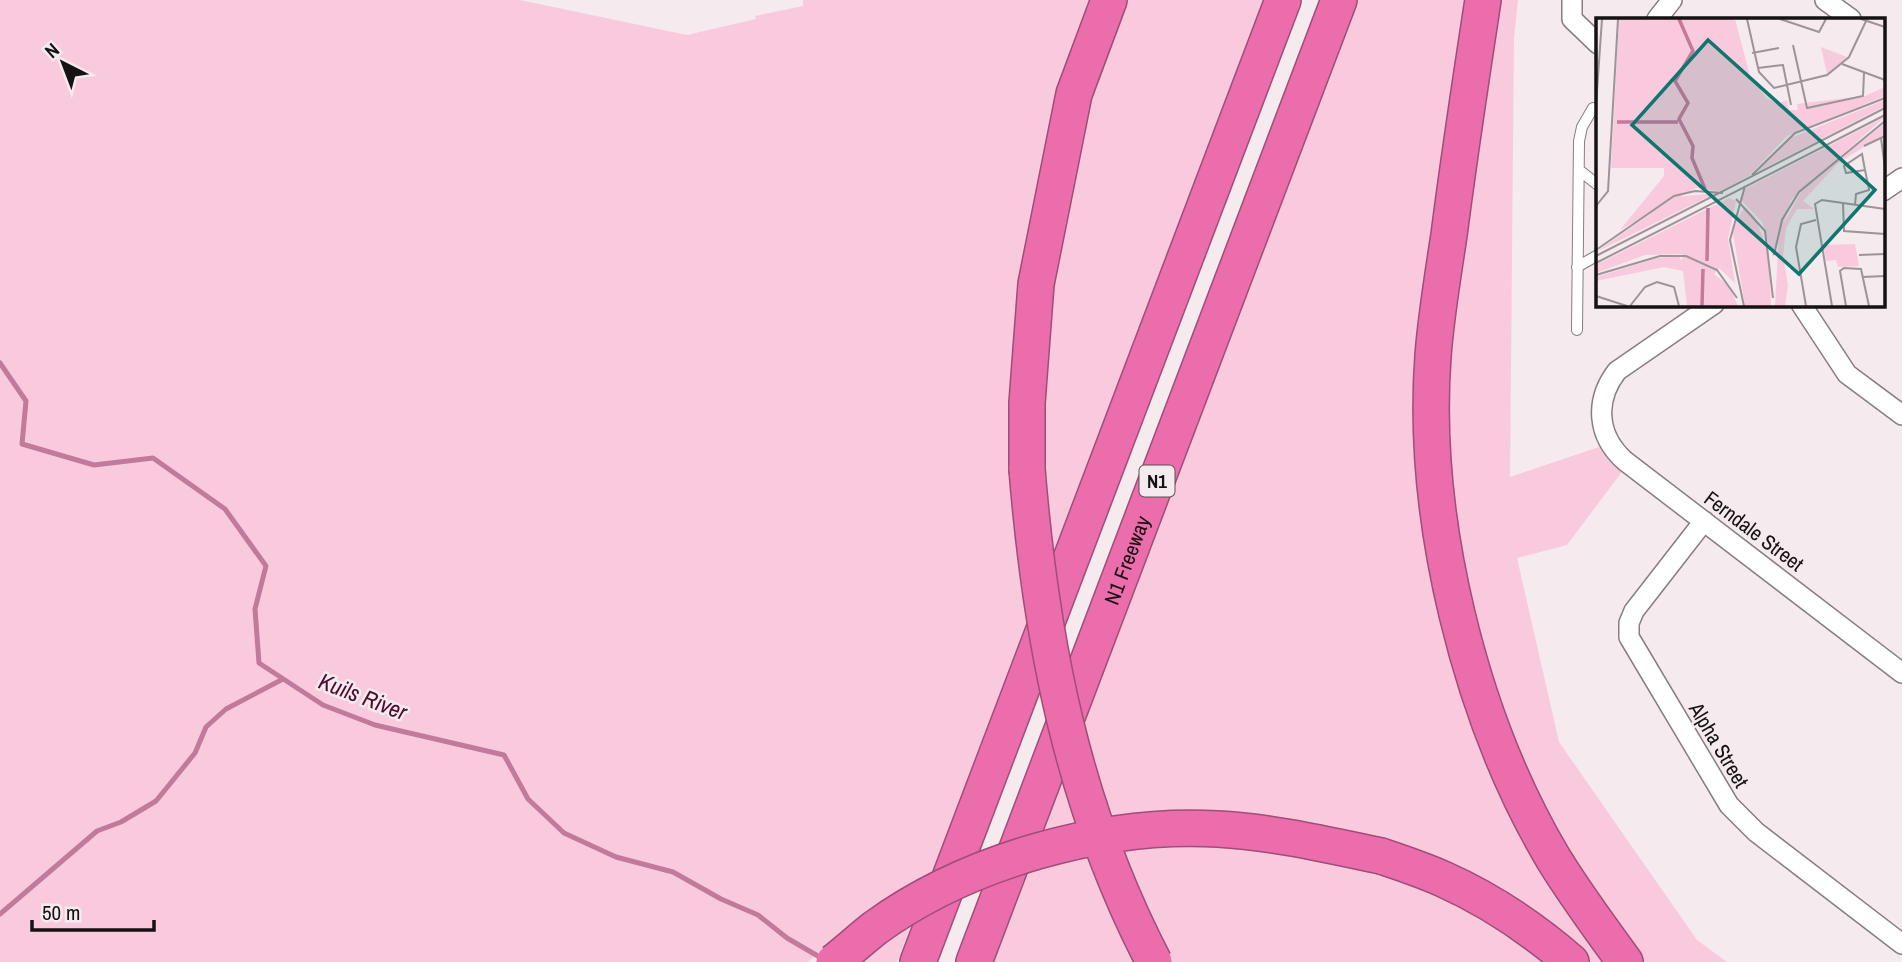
<svg xmlns="http://www.w3.org/2000/svg" width="1902" height="962" font-family="'Archivo Narrow',sans-serif">
  <style>
    .green { fill: #f9cade }
    .lines { fill: none; stroke-linecap: round; stroke-linejoin: round }
    .stream { stroke: #c27a9b; stroke-width: 5 }
    .lane-casing { stroke: #887d82; stroke-width: 12 }
    .street-casing { stroke: #887d82; stroke-width: 22 }
    .highway-casing { stroke: #a04d77; stroke-width: 38 }
    .lane { stroke: #fff; stroke-width: 10 }
    .street { stroke: #fff; stroke-width: 19 }
    .highway { stroke: #eb6dac; stroke-width: 35 }
    .highway-bridge-casing { stroke: #a04d77; stroke-width: 38; stroke-linecap: butt }
    .highway-bridge { stroke: #eb6dac; stroke-width: 35 }
    .labels { text-anchor: middle; dominant-baseline: central; stroke-width: 5; stroke-linejoin: round; paint-order: stroke }
    .shield { fill: #f5eaee; stroke: #595355; stroke-width: 2 }
    .shield-label { font-size: 19px; font-weight: bold; fill: #161214 }
    .street-label { font-size: 21px; fill: #161214; stroke: #f5eaee }
    .water-label { font-size: 23px; font-style: italic; fill: #4e0c31; stroke: #f5eaee }
    .inset-river { fill: none; stroke: #c27a9b; stroke-width: 3.5 }
    .inset-road { fill: none; stroke: #9c9497; stroke-width: 2 }
    .view { fill: #0f766e; fill-opacity: 0.15; stroke: #0f766e; stroke-width: 3.5 }
    .inset-edge { fill: none; stroke: #161214; stroke-width: 3.5 }
  </style>
  <rect width="100%" height="100%" fill="#f5eaee"/>
  <!-- green -->
  <path class="green" d="M0,0H520L687,35L756,19L755,16L803,6V0H1092L1071,60L1044,157L1033,209L1014,509L1027,624L930,879L840,935L808,962H0Z
    M1122,0H1264L1047,568L1038,386L1068,171Z
    M1356,0H1474L1427,342L1452,632L1614,962H1591L1532,916L1374,839L1301,822L1244,814L1105,820L1078,730Z
    M1494,0H1518L1514,38L1510,477L1608,444L1627,465L1567,545L1517,558L1559,742L1697,940L1727,962H1638L1536,802L1474,639L1442,415Z
    M1061,774L1078,824L1038,834Z
    M1285,845L1446,894L1552,962H1164L1115,847Z
    M1089,856L1136,962H994L1027,873Z
    M914,917L897,962H849Z"/>
  <g class="lines">
    <!-- stream -->
    <path class="stream" d="M0,363L26,401L22,444L94,465L153,458L225,509L266,566L255,609L259,663L323,705L375,725L504,755L528,799L564,833L616,857L673,872L721,899L758,915L787,938L823,959
      M0,914L97,831L121,822L156,801L195,753L206,727L226,709L283,679"/>
    <defs>
      <path id="lane" d="M1579,170L1598,185
        M1577,267L1598,255
        M1577,330L1579,141L1582,127L1593,108"/>
      <path id="street" d="M1572,0V19L1598,44
        M1825,0L1851,19
        M1657,19L1672,0
        M1883,191L1902,178
        M1714,304L1617,371C1594,401 1597,436 1625,461L1902,673
        M1801,304L1847,374L1902,415
        M1704,521L1634,611L1629,623V637L1729,805L1756,832L1902,944"/>
      <g id="highway">
        <path d="M1483,0C1471,78 1459,157 1449,235C1443,275 1436,316 1433,356C1421,519 1470,718 1553,858C1575,894 1600,928 1625,962"/>
        <path d="M1027,469V403L1036,284L1074,94L1109,0"/>
        <path d="M1381,856C1402,863 1423,870 1443,879C1488,899 1534,930 1571,962"/>
        <path d="M918,962L1283,0"/>
        <path id="s1" d="M974,962L1339,0"/>
      </g>
    </defs>
    <!-- lane casing -->
    <use href="#lane" class="lane-casing"/>
    <!-- street casing -->
    <use href="#street" class="street-casing"/>
    <!-- highway casing -->
    <use href="#highway" class="highway-casing"/>
    <!-- lane -->
    <use href="#lane" class="lane"/>
    <!-- street -->
    <use href="#street" class="street"/>
    <!-- highway -->
    <use href="#highway" class="highway"/>
    <defs>
      <path id="highway-bridge" d="M1027,469C1041,642 1073,807 1154,962
        M834,962C848,951 861,939 875,928C967,861 1105,822 1218,829C1273,832 1328,845 1381,856"/>
    </defs>
    <!-- highway-bridge casing -->
    <use href="#highway-bridge" class="highway-bridge-casing"/>
    <!-- highway-bridge -->
    <use href="#highway-bridge" class="highway-bridge"/>
  </g>
  <g class="labels">
    <!-- shield labels -->
    <rect class="shield" x="1139.5" y="465.5" width="35" height="31" rx="5"/>
    <g class="shield-label">
      <text x="1157" y="481">N1</text>
    </g>
    <!-- street labels -->
    <g class="street-label">
      <text transform="translate(1754 531) rotate(37)">Ferndale Street</text>
      <text stroke="none"><textPath href="#s1" startOffset="430">N1 Freeway</textPath></text>
      <text transform="translate(1719 745) rotate(59)">Alpha Street</text>
    </g>
    <!-- water labels -->
    <g class="water-label">
      <text transform="translate(363 696) rotate(21)">Kuils River</text>
    </g>
  </g>
  <!-- overview -->
  <g transform="translate(1596 18)">
    <rect width="289" height="289" fill="#f5eaee"/>
    <path d="M23,1H139L154,58L170,80L182,86L191,82L193,92H202L201,86L208,85L269,78L289,69V78L191,118L153,158L124,173L100,170L24,212L68,158V150H15ZM225,29L251,39L231,56ZM289,82V88L159,155L192,121ZM289,99L195,182L177,240L166,204L144,181L149,171ZM289,105V116L242,145L207,183L218,191H201L190,210L187,238L192,267L189,288H179L183,214L206,172ZM120,175L0,234L79,179ZM133,180L140,183L132,221L139,265L123,250L118,256L133,268L142,288H91L87,253L68,249L0,263V259L62,240L83,238L86,243V236L49,237L0,255V247ZM149,189L158,198L173,234L175,288H149L136,209ZM259,226L263,248L242,249L240,242L230,243L227,227Z" fill="#f9cade"/>
    <path class="inset-river" d="M83,1L97,33L79,63L92,85L83,101L97,128L96,140L109,171M21,104H82M111,243L112,190M106,288L107,251"/>
    <path class="inset-road" d="M151,1L163,54L178,70L231,57L253,39L271,1M184,1L223,14L230,1M265,1L289,9M197,27L211,90L267,78L268,55M156,35L183,30M246,46L289,62M162,50L187,47L195,87M0,87L6,1M285,120L289,150M268,128L289,118M156,157L199,115L289,80M140,181L169,213L177,280M247,185L248,213L289,216M259,187L260,176L273,172V171L269,152L266,136L248,148L250,155L269,152M0,188L12,173L22,1M0,232L78,178L99,173L127,175M178,237L186,202L203,174L289,103M263,237L289,236M0,238L289,90M0,245L289,97M0,257L64,238H90L121,252L141,280M267,259L289,258M0,278L31,288M34,288L49,269L61,264L78,269L83,288M148,288L134,222L149,168M210,288L200,229L205,206L220,202M236,288L219,186L226,182L289,191M250,288L244,253L248,250L265,251L273,288"/>
    <path class="view" d="M112,22L279,172L203,256L36,107Z"/>
    <rect width="289" height="289" class="inset-edge"/>
  </g>
  <!-- north arrow -->
  <g transform="translate(63 63) rotate(318)" stroke="#f5eaee" stroke-width="5" paint-order="stroke">
  <path d="M0-5L12 26L0 18L-12 26Z" fill="#161214"/>
  <text y="-10" font-size="19" font-weight="bold" text-anchor="middle" fill="#161214">N</text>
  </g>
  <!-- scale -->
  <path d="M32 920v10h122v-10" fill="none" stroke="#161214" stroke-width="3.5"/>
  <text x="42" y="920" font-size="21" fill="#161214" stroke="#f5eaee" stroke-width="5" paint-order="stroke">50 m</text>
</svg>
